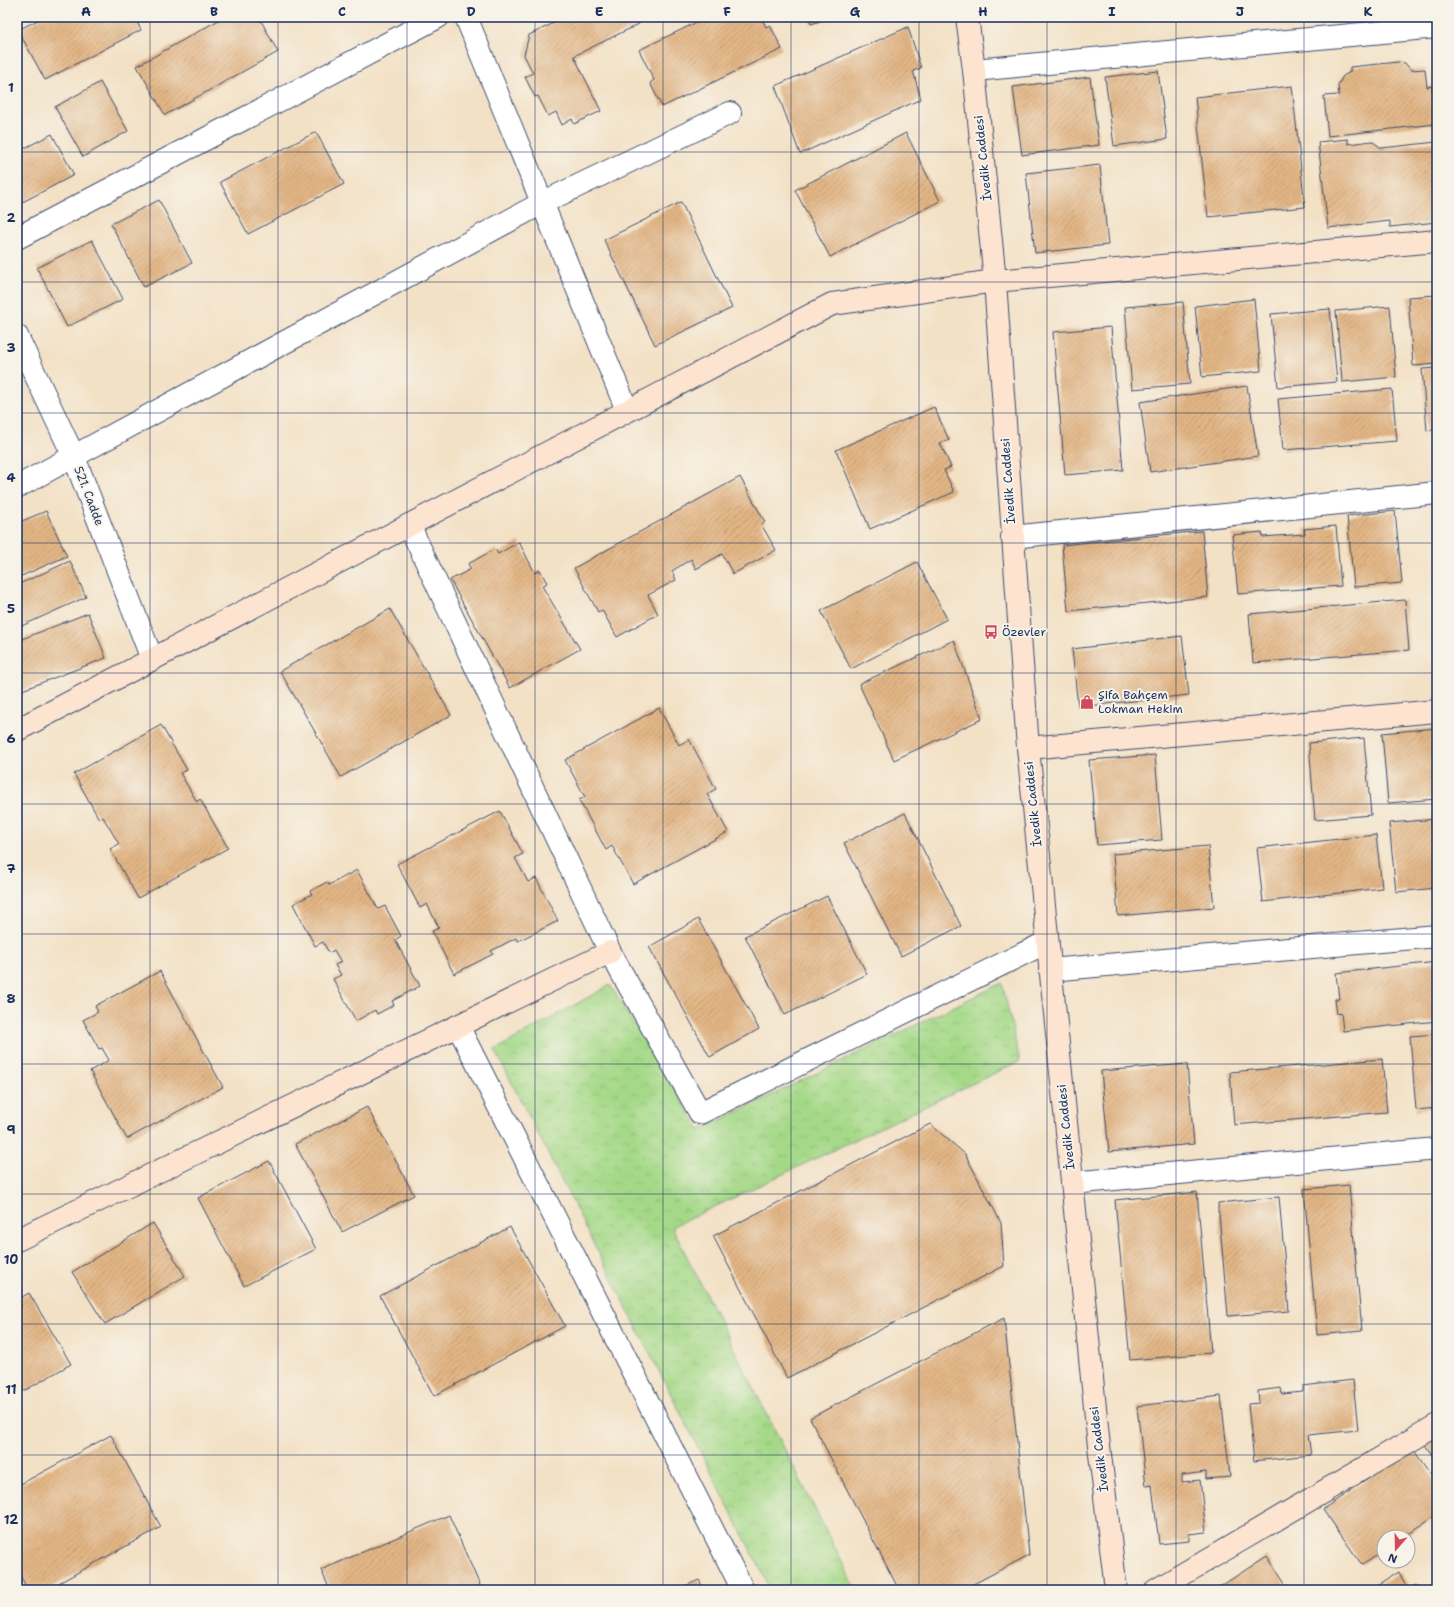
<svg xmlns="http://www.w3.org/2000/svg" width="1454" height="1607" font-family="'Shantell Sans',sans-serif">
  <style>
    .park { fill: url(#park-crowns); stroke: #608473 }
    .building { fill: url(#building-hatch) }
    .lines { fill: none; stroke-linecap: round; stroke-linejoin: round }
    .street-casing { stroke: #3b4a6e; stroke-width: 24 }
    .secondary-casing { stroke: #3b4a6e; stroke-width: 24 }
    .street { stroke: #fff; stroke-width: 22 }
    .secondary { stroke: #fde4d0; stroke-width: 22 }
    .grid { fill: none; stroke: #1b2f5e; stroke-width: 1; stroke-opacity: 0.55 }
    .labels { text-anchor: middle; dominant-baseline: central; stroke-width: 4; stroke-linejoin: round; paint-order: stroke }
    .street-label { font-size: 12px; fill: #1b2f5e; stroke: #f7f3e8 }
    .poi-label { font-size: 12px; fill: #1b2f5e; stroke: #f7f3e8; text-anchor: start }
    .neatline { fill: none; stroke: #1b2f5e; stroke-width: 1.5 }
    .grid-label { font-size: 13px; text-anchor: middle; font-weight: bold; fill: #1b2f5e }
  </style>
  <defs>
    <pattern id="park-crowns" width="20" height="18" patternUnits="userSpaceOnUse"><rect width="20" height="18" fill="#a5d988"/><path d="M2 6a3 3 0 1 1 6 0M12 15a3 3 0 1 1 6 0" fill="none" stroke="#8dbb78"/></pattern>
    <pattern id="building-hatch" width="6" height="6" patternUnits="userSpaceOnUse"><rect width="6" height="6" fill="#e3b685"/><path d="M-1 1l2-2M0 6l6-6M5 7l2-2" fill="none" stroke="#b79470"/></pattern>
  </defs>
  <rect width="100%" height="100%" fill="#f7f3e8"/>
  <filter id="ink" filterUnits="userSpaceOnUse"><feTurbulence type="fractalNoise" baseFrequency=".025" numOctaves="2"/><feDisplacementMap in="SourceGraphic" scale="8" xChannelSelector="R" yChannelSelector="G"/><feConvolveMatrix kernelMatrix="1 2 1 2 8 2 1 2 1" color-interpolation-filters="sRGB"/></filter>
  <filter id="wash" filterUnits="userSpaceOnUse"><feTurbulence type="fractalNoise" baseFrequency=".012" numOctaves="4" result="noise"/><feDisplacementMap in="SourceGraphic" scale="16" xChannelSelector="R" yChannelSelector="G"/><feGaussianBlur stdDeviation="0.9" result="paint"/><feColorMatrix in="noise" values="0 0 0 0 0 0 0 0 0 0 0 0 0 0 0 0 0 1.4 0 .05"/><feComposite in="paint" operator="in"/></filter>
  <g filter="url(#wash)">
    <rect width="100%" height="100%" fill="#f3e1c6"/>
    <!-- park -->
    <path class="park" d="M1002,983L1020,1061L672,1227L856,1590H771L495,1050L610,985L700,1130Z"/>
    <g id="blocks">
      <!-- building -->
      <path class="building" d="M44,17H135L141,30L45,80L18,30Z
        M224,17H259L278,52L165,115L137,66Z
        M551,17H636L639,24L574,56L601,111L574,124L572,119L562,125L556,112L548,116L538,96L535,97L525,77L533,73L524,55L529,35L554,23Z
        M708,17H761L766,27L770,25L782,49L662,107L650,83L654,80L639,50Z
        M809,17H833L811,24Z
        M1092,17H1116V18L1092,20Z
        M908,27L921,68L913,71L921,99L800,154L775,86Z
        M1398,62L1405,63L1411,70L1425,69L1427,87L1432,86L1436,124L1328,136L1324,96L1339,95L1338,85L1343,76L1350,72V67Z
        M1158,71L1167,139L1114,146L1105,77Z
        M1090,77L1099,145L1022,155L1013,87Z
        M100,82L128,131L83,157L55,107Z
        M1292,86L1305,207L1208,217L1195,97Z
        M316,132L344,184L248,234L220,182Z
        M906,133L940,201L830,257L795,190Z
        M52,134L74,175L17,205V152Z
        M1348,139V144L1372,141L1381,148L1437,142V222L1390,227V221L1328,228L1318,142Z
        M1100,165L1108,245L1035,253L1026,173Z
        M159,200L192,263L144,287L111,224Z
        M681,202L732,308L655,345L604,240Z
        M92,240L123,299L67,327L37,268Z
        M1437,295V364L1413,366L1408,297Z
        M1254,299L1261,371L1202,377L1195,306Z
        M1183,302L1190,384L1132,389L1125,307Z
        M1390,306L1396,377L1342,382L1336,311Z
        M1330,309L1337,382L1278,387L1271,314Z
        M1111,327L1123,470L1065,475L1053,332Z
        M1437,368V429L1427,431L1422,369Z
        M1247,386L1258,456L1150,472L1140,402Z
        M1392,389L1397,441L1283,450L1278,399Z
        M934,407L949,440L940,443L951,467L944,470L954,492L870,529L836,450Z
        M740,477L765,522L761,524L776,550L733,574L722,554L696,569L691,559L672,571L676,580L648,595L658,614L617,637L602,610L598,612L574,568Z
        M46,511L67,556L17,578V523Z
        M1395,511L1402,583L1354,587L1347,516Z
        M1336,526L1341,586L1238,594L1232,535L1262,532L1263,537L1305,534L1304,529Z
        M1202,531L1208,597L1068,611L1062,545Z
        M519,542L535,573L540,570L547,583L542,586L580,649L510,688L450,580L471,569L468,564L495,549L498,554Z
        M70,561L86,597L17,628V585Z
        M917,562L947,619L851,669L821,611Z
        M1405,600L1409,650L1253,663L1249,614Z
        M390,609L451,715L341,777L280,671Z
        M88,613L106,658L17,692V641Z
        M1182,636L1189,695L1078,707L1072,649Z
        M954,640L982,719L894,760L859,684Z
        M659,708L679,745L689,739L716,789L707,794L728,832L633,884L612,846L606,850L579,800L585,797L565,760Z
        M161,725L187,770L180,773L197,802L200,799L228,848L138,898L110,849L119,844L103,817L99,819L74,774Z
        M1437,728V799L1388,803L1382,733Z
        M1364,738L1371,815L1315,820L1309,743Z
        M1155,755L1162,840L1097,845L1089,760Z
        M500,811L523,854L515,858L528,882L536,878L558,921L518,941L516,938L491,951L493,954L454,974L432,931L439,928L427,904L420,908L397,864Z
        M905,813L961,926L901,956L844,843Z
        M1437,819V888L1396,892L1389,823Z
        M1376,835L1382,888L1263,902L1257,848Z
        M1208,846L1214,907L1118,916L1113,854Z
        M357,870L378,909L385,906L401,936L395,940L420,986L392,1001L394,1005L377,1014L375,1010L356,1021L333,979L341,975L335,965L341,962L334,950L329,953L323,942L315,946L293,904L312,894L310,891L327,882L329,885Z
        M827,896L867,974L785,1015L745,936Z
        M698,919L759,1029L710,1057L649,947Z
        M1437,962V1021L1343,1031L1341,1013L1337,1014L1335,999H1339L1336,973Z
        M160,971L223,1087L127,1139L90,1071L109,1060L102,1048L99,1049L83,1020L98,1012L95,1006Z
        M1437,1034V1108L1416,1110L1410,1036Z
        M1382,1059L1387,1112L1234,1125L1230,1072Z
        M1187,1064L1194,1144L1109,1152L1101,1071Z
        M367,1107L414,1195L342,1232L295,1144Z
        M930,1124L965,1154L1001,1223L1004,1266L787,1378L713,1236Z
        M269,1161L316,1249L244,1286L198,1198Z
        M1349,1185L1362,1331L1317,1335L1304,1189Z
        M1197,1192L1211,1353L1130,1360L1115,1200Z
        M1279,1197L1289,1311L1228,1316L1218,1203Z
        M153,1223L185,1276L105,1324L72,1272Z
        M510,1227L565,1326L434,1396L380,1296Z
        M29,1293L71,1364L17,1395V1300Z
        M1004,1318L1029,1555L962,1590H899L810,1418Z
        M1353,1380L1358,1430L1308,1435L1311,1455L1254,1461L1248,1404L1259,1403L1258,1391L1281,1388L1282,1394L1303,1392V1386Z
        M1221,1396L1230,1477L1206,1479V1472L1182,1475V1482L1200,1480L1206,1532L1189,1534V1541L1159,1544L1152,1485L1146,1486L1137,1406Z
        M1437,1433V1462L1423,1442Z
        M111,1435L161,1527L46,1590H28L17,1570V1486Z
        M1413,1449L1437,1484V1515L1404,1537H1384V1551L1362,1565L1323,1509Z
        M449,1515L482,1590H330L321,1570Z
        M1267,1556L1289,1590H1215Z
        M1399,1572L1408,1590H1371Z
        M699,1580L704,1590H676Z
        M1417,1585L1420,1590H1409Z"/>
    </g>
  </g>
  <g filter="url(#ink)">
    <use href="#blocks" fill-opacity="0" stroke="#3b4a6e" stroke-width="1"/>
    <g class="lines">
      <defs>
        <path id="street" d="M466,17L627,410
          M974,70L1437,27
          M17,238L438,17
          M17,336L74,457L152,659
          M17,487L542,203L730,113
          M409,525L610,952L700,1113L1047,942
          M1012,537L1437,493
          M1050,970L1437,936
          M458,1026L743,1590
          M1072,1183L1437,1149"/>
        <path id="secondary" d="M967,17L974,70L995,281L1028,748L1098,1437L1116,1590
          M17,730L832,304L995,281L1437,241
          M1028,748L1437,711
          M17,1240L610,952
          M1156,1590L1437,1425"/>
      </defs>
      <!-- street casing -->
      <use href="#street" class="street-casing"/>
      <!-- secondary casing -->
      <use href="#secondary" class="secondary-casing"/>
      <!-- street -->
      <use href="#street" class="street"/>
      <!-- secondary -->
      <use href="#secondary" class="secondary"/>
    </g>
  </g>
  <!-- grid -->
  <path class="grid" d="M150,17V1590M278,17V1590M407,17V1590M535,17V1590M663,17V1590M791,17V1590M919,17V1590M1047,17V1590M1176,17V1590M1304,17V1590M17,152H1437M17,282H1437M17,413H1437M17,543H1437M17,673H1437M17,804H1437M17,934H1437M17,1064H1437M17,1194H1437M17,1324H1437M17,1455H1437"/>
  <!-- icons -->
  <defs>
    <symbol id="bus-bare" viewBox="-9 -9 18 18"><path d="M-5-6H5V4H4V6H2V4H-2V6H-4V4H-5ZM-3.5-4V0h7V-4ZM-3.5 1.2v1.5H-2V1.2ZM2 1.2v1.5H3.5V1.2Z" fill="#d1495b" stroke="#f7f3e8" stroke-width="2.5" paint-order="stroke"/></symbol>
    <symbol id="shop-bare" viewBox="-9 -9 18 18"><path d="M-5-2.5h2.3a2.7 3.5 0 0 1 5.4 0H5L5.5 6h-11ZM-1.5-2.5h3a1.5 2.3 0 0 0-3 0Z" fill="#d1495b" stroke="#f7f3e8" stroke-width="2.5" paint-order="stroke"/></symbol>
  </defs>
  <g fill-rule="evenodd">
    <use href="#bus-bare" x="981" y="622" width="20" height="20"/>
    <use href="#shop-bare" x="1077" y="692" width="20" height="20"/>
  </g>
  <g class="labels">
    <!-- street labels -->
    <g class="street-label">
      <text transform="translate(983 158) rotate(-96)">İvedik Caddesi</text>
      <text transform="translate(1008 481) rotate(-94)">İvedik Caddesi</text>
      <text transform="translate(89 496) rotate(69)">521. Cadde</text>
      <text transform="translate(1033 804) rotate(-96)">İvedik Caddesi</text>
      <text transform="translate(1066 1127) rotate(-96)">İvedik Caddesi</text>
      <text transform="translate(1099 1449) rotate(-97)">İvedik Caddesi</text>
    </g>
    <!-- poi labels -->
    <g class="poi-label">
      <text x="1002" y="632">Özevler</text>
      <text x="1098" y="695">Şifa Bahçem<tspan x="1098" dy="14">Lokman Hekim</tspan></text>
    </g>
  </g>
  <!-- margin -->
  <rect width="1454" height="1607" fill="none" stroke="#f7f3e8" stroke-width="44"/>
  <!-- north arrow -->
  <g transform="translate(1396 1549) rotate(200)"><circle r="19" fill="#f7f3e8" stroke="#9fa5b1"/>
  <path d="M0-3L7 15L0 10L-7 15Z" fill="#d1495b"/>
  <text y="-6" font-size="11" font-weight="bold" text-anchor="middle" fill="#1b2f5e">N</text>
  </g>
  <rect x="22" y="22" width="1410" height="1563" class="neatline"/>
  <g class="grid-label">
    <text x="86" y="16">A</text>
    <text x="214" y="16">B</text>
    <text x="342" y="16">C</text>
    <text x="471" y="16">D</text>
    <text x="599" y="16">E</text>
    <text x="727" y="16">F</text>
    <text x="855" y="16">G</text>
    <text x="983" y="16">H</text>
    <text x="1112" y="16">I</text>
    <text x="1240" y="16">J</text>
    <text x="1368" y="16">K</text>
    <text x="11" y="92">1</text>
    <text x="11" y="222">2</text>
    <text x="11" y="352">3</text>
    <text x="11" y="482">4</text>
    <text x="11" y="613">5</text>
    <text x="11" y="743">6</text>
    <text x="11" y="873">7</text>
    <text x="11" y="1003">8</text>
    <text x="11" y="1134">9</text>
    <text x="11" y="1264">10</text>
    <text x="11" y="1394">11</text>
    <text x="11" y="1524">12</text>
  </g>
</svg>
